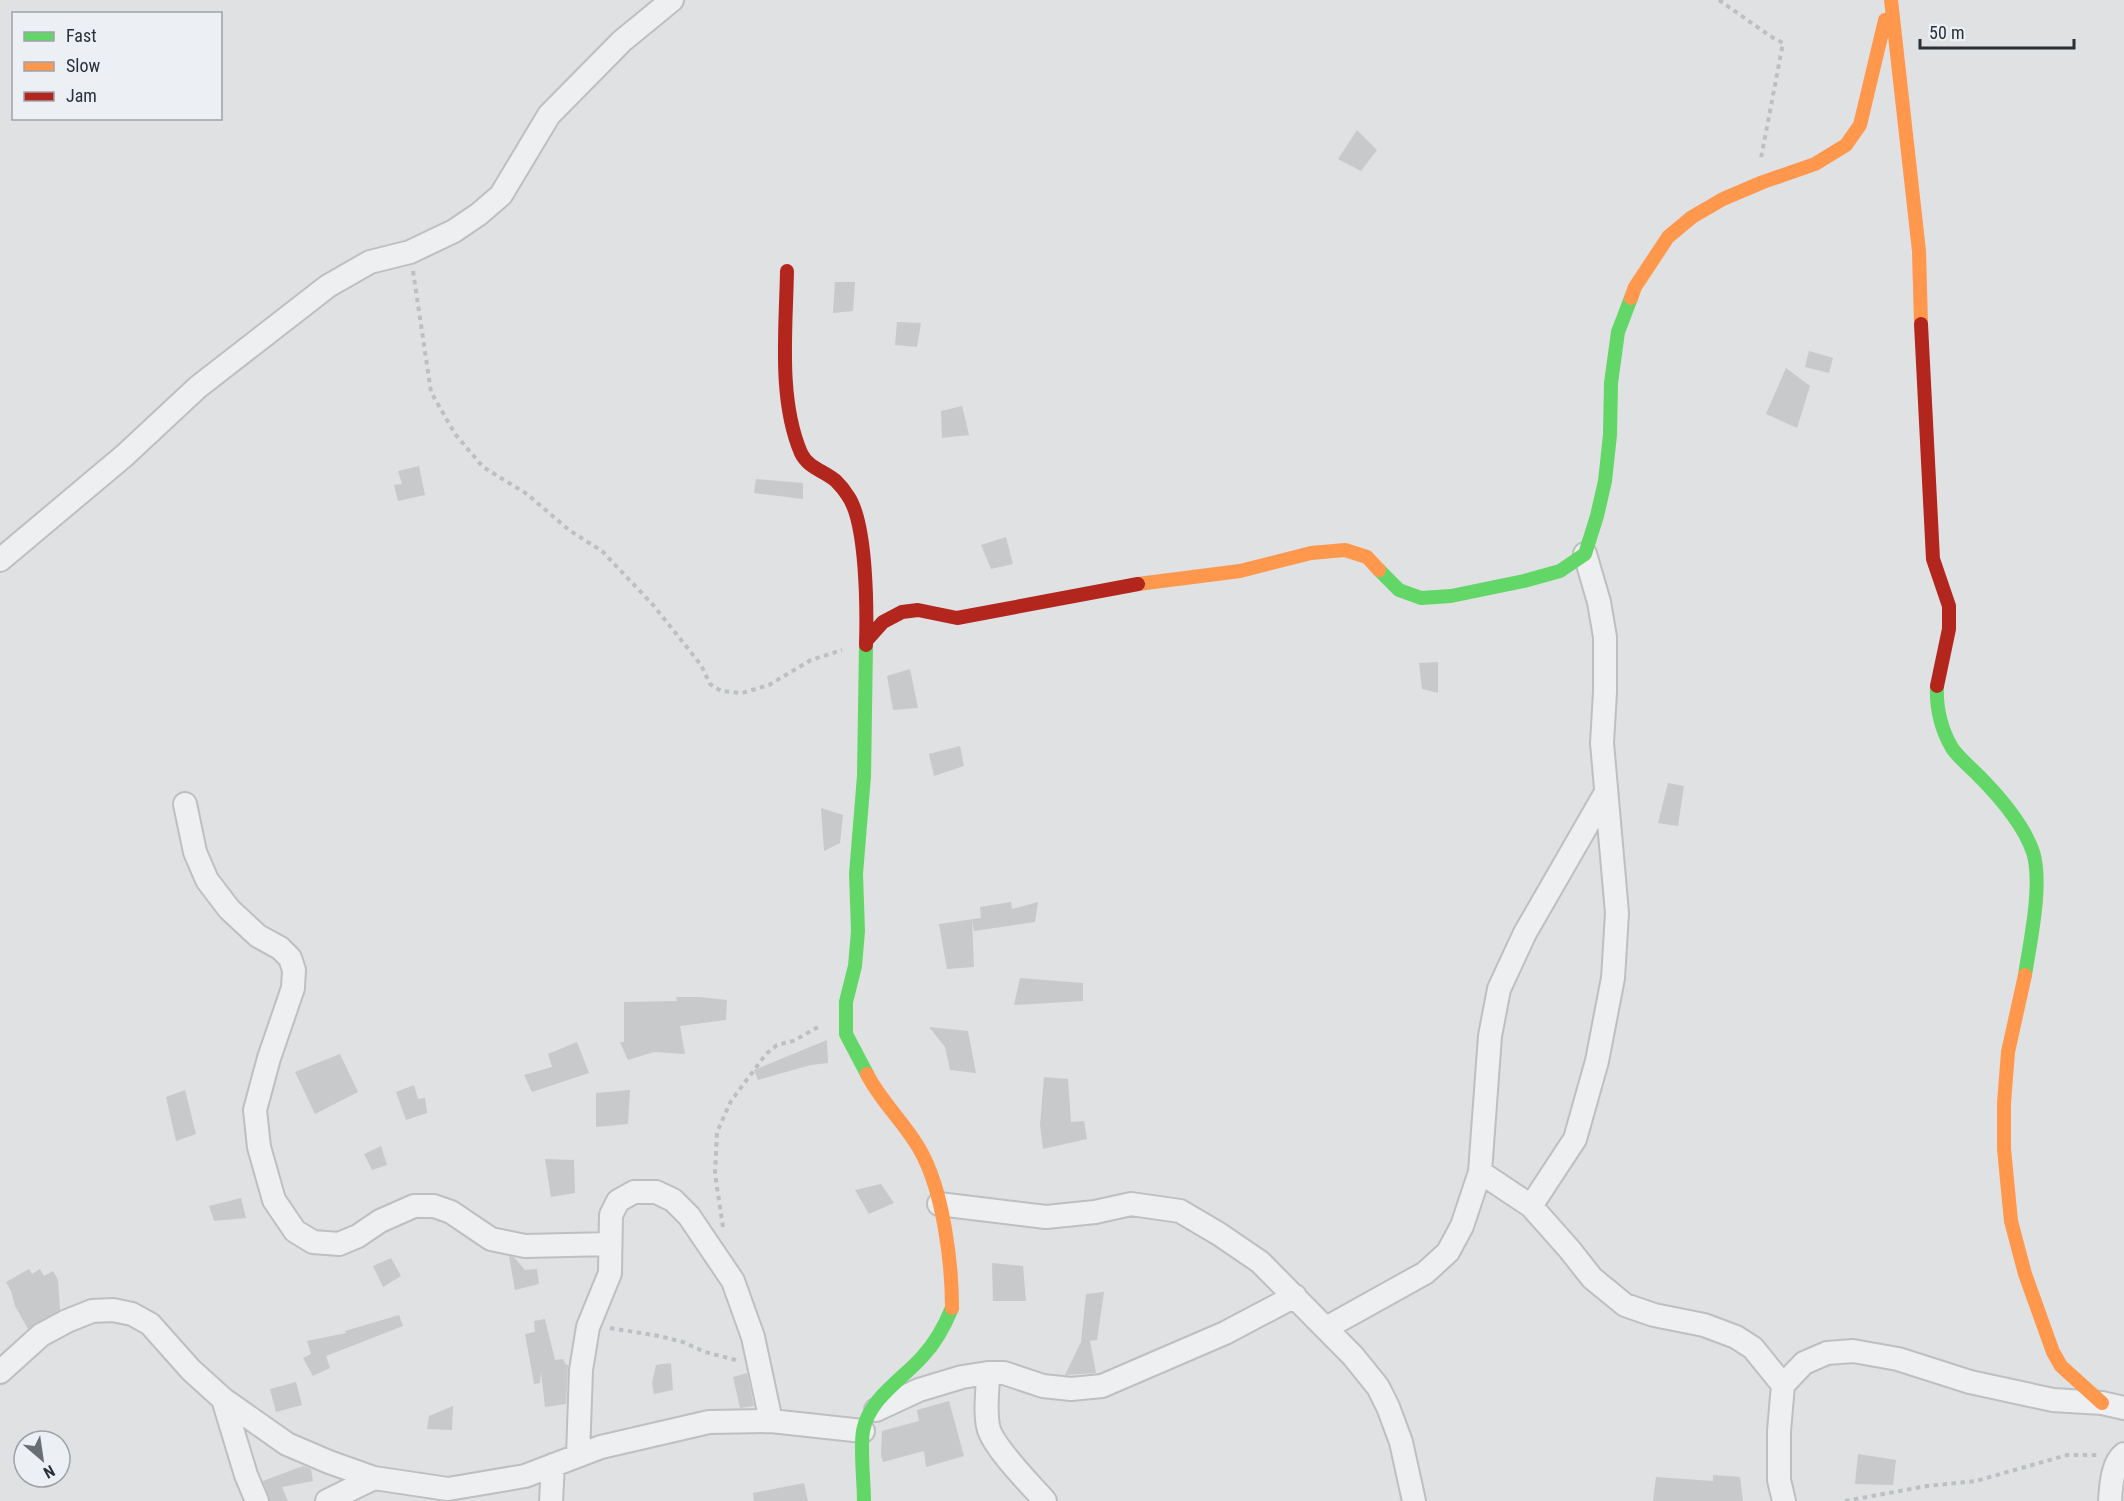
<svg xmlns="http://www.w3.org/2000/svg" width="2124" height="1501" font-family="'Roboto Condensed',sans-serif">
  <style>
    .building { fill: #c7c9cb }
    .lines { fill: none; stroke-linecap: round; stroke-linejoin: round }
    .street-casing { stroke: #bdbfc1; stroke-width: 26 }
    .path { stroke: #bdc0c2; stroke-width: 4; stroke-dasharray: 4.5 4.5; stroke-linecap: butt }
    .street { stroke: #eeeff0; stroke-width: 22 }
    .fast { stroke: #63d668; stroke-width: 14 }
    .slow { stroke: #ff974d; stroke-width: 14 }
    .jam { stroke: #b3261e; stroke-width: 14 }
  </style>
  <rect width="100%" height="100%" fill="#dfe1e3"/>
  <!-- building -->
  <path class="building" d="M1357,130L1377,150L1361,171L1338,159Z
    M835,282H855L853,311L833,313Z
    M897,322L921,323L917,347L895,345Z
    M1809,351L1833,358L1829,373L1805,367Z
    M1786,368L1810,386L1797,428L1766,414Z
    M962,406L969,435L942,438L941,411Z
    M419,466L425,495L398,501L394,485L402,484L398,471Z
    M756,479L803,483V499L754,493Z
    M1006,537L1013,564L991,569L981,545Z
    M1438,662V693L1422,689L1419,663Z
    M910,669L918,708L893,710L887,676Z
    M960,746L964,766L934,776L929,754Z
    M1668,783L1684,786L1678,826L1658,823Z
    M821,808L843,815L840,843L824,851Z
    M1011,902L1012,909L1038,902L1035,922L974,931L972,920L974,967L947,969L939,924L981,918L980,907Z
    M1020,978L1083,983V1001L1014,1005Z
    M676,997H700L727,1000L726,1020L680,1026L685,1054L654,1052L628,1060L620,1042H624V1002L677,1001Z
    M929,1027L968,1031L976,1073L950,1070L945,1047Z
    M827,1040L828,1063L811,1065L758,1080L754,1070Z
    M577,1042L589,1073L532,1092L524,1075L552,1067L548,1054Z
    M340,1054L358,1092L315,1114L295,1072Z
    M1044,1077L1068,1079L1071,1122L1084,1121L1087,1139L1043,1149L1040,1125Z
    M414,1085L418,1099L425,1098L427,1113L406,1120L396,1092Z
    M185,1090L196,1134L176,1141L166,1097Z
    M630,1090L628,1124L596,1127V1093Z
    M381,1146L387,1165L372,1170L364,1154Z
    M545,1159L574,1160L575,1193L551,1197Z
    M881,1184L894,1203L869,1214L855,1190Z
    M241,1198L246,1218L214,1221L209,1206Z
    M509,1256L514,1257L525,1270L537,1269L539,1284L515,1290Z
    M391,1258L401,1276L383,1287L373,1266Z
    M992,1263L1023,1266L1026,1301H993Z
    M29,1269L32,1274L40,1269L44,1276L53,1271L58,1280L60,1310L28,1329L15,1306L11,1291L6,1282Z
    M1104,1292L1097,1340L1090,1341L1096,1373L1065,1375L1081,1342L1086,1294Z
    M399,1315L403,1326L326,1356L330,1368L313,1376L303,1358L311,1354L307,1341L346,1333L345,1331Z
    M545,1319L555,1360L563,1359L566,1365H568L566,1404L545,1407L541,1372L540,1383L534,1384L525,1334L535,1332L534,1321Z
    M671,1363L673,1390L654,1394L652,1383L656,1365Z
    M747,1373L754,1406L740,1408L733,1377Z
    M296,1382L302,1405L276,1412L270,1389Z
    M949,1401L964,1456L926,1467L924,1451L883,1462L881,1455L882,1431L919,1421L917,1410Z
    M453,1406L452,1430L427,1429L429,1416Z
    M1858,1454L1896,1460L1893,1485L1855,1484Z
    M303,1466L311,1469L313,1481L282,1487L288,1501H270L263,1481Z
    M1713,1475L1740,1477L1743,1501H1653L1656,1477L1713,1481Z
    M804,1483L808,1501H754L753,1493Z"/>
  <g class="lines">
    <defs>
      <path id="street" d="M0,560L124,456L198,387L328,286L370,262L410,252L454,231L479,214L501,195L549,115L622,41L672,0
        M185,804L195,852L207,880L229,909L258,936L280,948L290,958L294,970L293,988L269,1058L255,1110L259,1147L274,1200L295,1231L313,1242L339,1244L358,1236L380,1221L414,1206H434L451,1212L491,1239L525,1246L610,1244
        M1480,1172L1531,1206L1570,1250L1592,1278L1625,1305L1654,1315L1704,1325L1736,1337L1753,1348L1783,1385
        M939,1204L1046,1217L1095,1212L1131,1204L1180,1211L1219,1234L1260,1262L1353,1356L1378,1387L1388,1407L1401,1442L1414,1501
        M1531,1206L1575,1139L1597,1061L1613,978L1617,913L1602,743L1605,692V637L1599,602L1585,554
        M1326,1328L1425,1273L1448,1252L1462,1226L1480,1172L1490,1036L1499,989L1525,933L1605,794
        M0,1372L41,1335L67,1321L92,1311L113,1310L132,1314L150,1324L191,1370L223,1399L287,1444L329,1462L374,1478L448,1489L525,1476L601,1447L709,1422L771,1421L863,1431
        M988,1373C988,1390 984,1413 989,1430C996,1450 1030,1484 1045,1501
        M223,1399L246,1475L257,1501
        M876,1410L919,1390L962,1377L988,1373H1004L1043,1386L1071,1389L1102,1386L1225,1333L1295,1296
        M578,1456L581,1370L588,1327L610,1273L611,1215L618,1201L634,1192H656L673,1200L689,1216L733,1281L753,1337L771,1421
        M327,1501L374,1478
        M551,1501L553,1465
        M1784,1501L1779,1480V1431L1783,1385L1804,1363L1827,1353L1853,1351L1898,1359L1970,1382L2053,1400L2102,1403L2124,1408
        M2110,1501C2111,1487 2112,1463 2124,1454"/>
    </defs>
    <!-- street casing -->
    <use href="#street" class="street-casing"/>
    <!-- path -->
    <path class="path" d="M1719,0L1770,36L1783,43L1761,158
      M413,271L431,392L455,434L483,467L527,494L569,530L602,551L654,606L701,665L710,684L721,691L742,693L769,685L811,660L842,650
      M723,1227L715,1174L717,1132L731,1101L766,1054L777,1045L793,1041L820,1026
      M610,1328L659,1336L683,1342L705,1352L736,1360
      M1845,1501L1927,1486L1976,1481L2067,1455H2098"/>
    <!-- street -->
    <use href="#street" class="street"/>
    <!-- fast -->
    <path class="fast" d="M1379,570L1399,590L1421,598L1451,596L1524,581L1560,571L1585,554L1597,516L1605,481L1610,435L1611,383L1618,332L1631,298
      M866,645L864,776L856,874L858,931L855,966L846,1002V1034L867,1074
      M1937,686C1936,707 1941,729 1952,748C1958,757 1969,766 1977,774C1999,796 2023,823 2033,852C2043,884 2030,942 2025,975
      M864,1501C864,1482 860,1449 863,1431C869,1398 903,1379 923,1356C936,1342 945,1325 952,1308"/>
    <!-- slow -->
    <path class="slow" d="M1891,0L1919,251L1921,324
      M1631,298L1635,287L1668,237L1692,217L1723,199L1763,182L1815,164L1846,145L1860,125L1885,20
      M1138,584L1240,571L1311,553L1345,550L1367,557L1379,570
      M2025,975L2008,1052L2004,1103V1149L2011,1221L2025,1274L2053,1352L2061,1366L2102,1403
      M867,1074C881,1102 905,1123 920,1150C943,1190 952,1262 952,1308"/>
    <!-- jam -->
    <path class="jam" d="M787,271C786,329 778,399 801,453C808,468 825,471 836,481C840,485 845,491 848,496C867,523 867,610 866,645
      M1921,324L1933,559L1949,606V629L1937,686
      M866,641L883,622L902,612L918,610L957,618L1138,584"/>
  </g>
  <!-- legend -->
  <rect x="12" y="12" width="210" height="108" fill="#eceff3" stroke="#9ea3a9" stroke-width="1.5"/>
  <rect x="24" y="32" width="30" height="9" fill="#63d668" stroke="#9ea3a9" stroke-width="1.5"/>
  <text x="66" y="42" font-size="18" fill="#283039">Fast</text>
  <rect x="24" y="62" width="30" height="9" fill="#ff974d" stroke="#9ea3a9" stroke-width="1.5"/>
  <text x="66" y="72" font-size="18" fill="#283039">Slow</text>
  <rect x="24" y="92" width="30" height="9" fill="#b3261e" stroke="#9ea3a9" stroke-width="1.5"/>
  <text x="66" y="102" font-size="18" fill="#283039">Jam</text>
  <!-- north arrow -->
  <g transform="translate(42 1459) rotate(151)"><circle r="28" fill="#eceff3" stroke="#9ea3a9" stroke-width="1.5"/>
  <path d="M0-4.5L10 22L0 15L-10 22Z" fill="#686e74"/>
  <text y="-9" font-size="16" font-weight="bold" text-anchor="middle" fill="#283039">N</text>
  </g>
  <!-- scale -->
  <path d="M1920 39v9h154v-9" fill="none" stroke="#283039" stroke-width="3"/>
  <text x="1929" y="39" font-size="18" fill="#283039" stroke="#eceff3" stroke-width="4.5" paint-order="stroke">50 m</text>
</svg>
